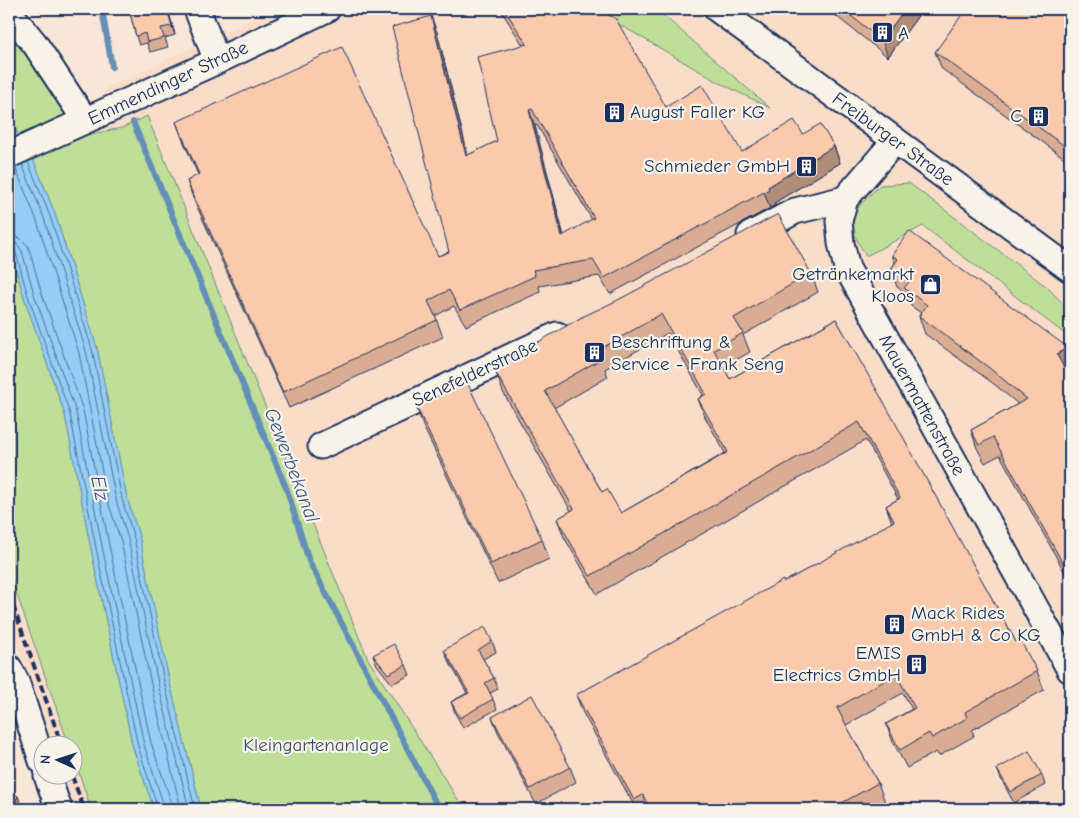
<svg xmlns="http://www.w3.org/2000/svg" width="1079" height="818" font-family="'Comic Neue',sans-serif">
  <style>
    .built { fill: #f9ddc9 }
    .green { fill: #bfdf98; stroke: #6d877b }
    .water { fill: #95cdf4; stroke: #648eb8 }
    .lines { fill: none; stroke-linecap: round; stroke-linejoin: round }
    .shore { stroke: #4c6e9a; stroke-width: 1 }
    .stream { stroke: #648eb8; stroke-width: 6 }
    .minor-casing { stroke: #1b2f5e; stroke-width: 29 }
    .minor { stroke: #f7f3e8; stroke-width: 25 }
    .rail { stroke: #1b2f5e; stroke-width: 4; stroke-dasharray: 8 4; stroke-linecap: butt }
    .wall { fill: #d8ad94; stroke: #1b2f5e; fill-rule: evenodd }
    .shaded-wall { fill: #b08d78; stroke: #1b2f5e }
    .building { fill: #fbc9ac; stroke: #1b2f5e; fill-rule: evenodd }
    .labels { text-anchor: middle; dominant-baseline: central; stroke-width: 4.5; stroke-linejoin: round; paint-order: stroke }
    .poi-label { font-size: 19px; fill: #1b2f5e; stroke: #f7f3e8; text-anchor: start }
    .street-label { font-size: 19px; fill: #1b2f5e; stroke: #f7f3e8 }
    .park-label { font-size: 19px; fill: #3c526a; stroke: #f7f3e8 }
    .water-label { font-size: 20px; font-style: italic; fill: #3a5684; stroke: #f7f3e8 }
  </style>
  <rect width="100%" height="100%" fill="#f8e6d6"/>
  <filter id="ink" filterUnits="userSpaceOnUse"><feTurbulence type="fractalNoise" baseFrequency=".02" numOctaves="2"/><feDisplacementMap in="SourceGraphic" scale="10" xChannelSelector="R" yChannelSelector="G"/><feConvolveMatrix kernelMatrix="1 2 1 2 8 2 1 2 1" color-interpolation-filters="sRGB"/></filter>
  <g filter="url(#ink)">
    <!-- built -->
    <path class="built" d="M275,9H1070V809H464L368,659L147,116L122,128L81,136L85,120L108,87Z
      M9,572L69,745H51L9,623Z
      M73,755L91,809H74L62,776H72Z"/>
    <!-- green -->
    <path class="green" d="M593,9H656L770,108L718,82Z
      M9,12L81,136L122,128L147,116L368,659L464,809H201L169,680L139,536L127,498L97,348L55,214L34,161L9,118Z
      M909,183L1047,287L1070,311V338L923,226L866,256L856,238L852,223L859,206L880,185Z
      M9,246L24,297L65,415L92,554L133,748L154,809H91L73,755L72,746L69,745L9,572Z"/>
    <!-- water -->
    <path class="water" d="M9,118L34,161L55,214L97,348L127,498L139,536L169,680L201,809H154L133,748L92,554L65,415L24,297L9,246Z"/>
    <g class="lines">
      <!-- shore -->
      <path class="shore" d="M28,162L50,216L92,349L122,499L134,538L164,681L195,809
        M22,164L44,218L86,351L116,500L128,539L158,683L189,809
        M15,167L37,221L79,353L108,502L121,541L151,684L181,809
        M9,235L20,238L28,246L41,291L83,410L110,550L151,743L171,801L172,809
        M9,242L17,244L22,251L34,294L76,412L103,551L144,745L165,809
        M9,249H13L16,253L28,296L70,414L97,553L138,746L158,809"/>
      <!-- stream -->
      <path class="stream" d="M102,9L112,67
        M133,122L287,490L309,561L439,809"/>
      <defs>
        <path id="minor" d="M197,9L217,61
          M717,9L1070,269
          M9,12L35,44L85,120
          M895,141L845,199L839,221L841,243L847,268L1070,670
          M9,155L217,61L327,9
          M750,235L795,211L845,199
          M321,446L557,335
          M9,668L16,681L42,761
          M47,776L59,809"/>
      </defs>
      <!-- minor casing -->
      <use href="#minor" class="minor-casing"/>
      <!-- minor -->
      <use href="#minor" class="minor"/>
      <!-- rail -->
      <path class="rail" d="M9,594L62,746
        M72,776L84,809"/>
    </g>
    <!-- wall -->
    <path class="wall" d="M129,9H168L175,35L165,38L168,47L150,52L147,43L139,45L136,36Z
      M500,9H598L666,107L742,152L803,134L834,146L840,163L774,203L775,205L770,208L610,294L599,276L539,286L540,292L466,326L454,306L435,316L443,337L289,408L193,198L187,181L198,175L182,138L176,122L438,256L449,252L437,32L468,155L497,141L523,45ZM537,125L592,220L564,236L535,126Z
      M827,9H923L888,57Z
      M1070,9V162L942,69L935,52Z
      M892,255L1070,356V367L1066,371L1070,379V582L1000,455L985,463L977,448L971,430L1018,404L994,384L925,334L919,316L921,313L911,306L906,293L897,287L891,269L895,263Z
      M811,273L818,292L743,335L750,352L723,367L730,379L836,319L1016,642L1037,671L1044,690L972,730L974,736L939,756L936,752L907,768L893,742L886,724L912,709L903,693L846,725L878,783L885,802L872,809H636L583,713L576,695L784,582L892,523L886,506L898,499L866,440L597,594L564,537L557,519L571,511L503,392L496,373L582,317ZM668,333L703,395L698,399L705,417L725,453L621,513L602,492L554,408L608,377L605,369Z
      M416,406L542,539L549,559L498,583L423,426Z
      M492,641L496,652L483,659L494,678L498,689L490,693L497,709L463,728L455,713L451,702L467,693L448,660L444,650Z
      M373,655L406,665L410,675L392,684L377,665Z
      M492,717L570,767L576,782L536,804L498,732Z
      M997,769L1042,775L1045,785L1014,803L1001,779Z"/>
    <!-- shaded-wall -->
    <path class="shaded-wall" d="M46,9H53L48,14Z
      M167,9H168L175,35L172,26Z
      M905,9H923L888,57L882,40Z
      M431,16L437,32L472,172L466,156Z
      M529,110L535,126L568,253L562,236Z
      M834,146L840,163L774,203L775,205L770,208L764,192L768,187Z
      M1067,347L1070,356V367L1063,372L1057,355Z
      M18,796L23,809H11Z"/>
    <!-- building -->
    <path class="building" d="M129,9H167L172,26L161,28L164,38L147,42L145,33L136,36Z
      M504,9H598L616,19L666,107L702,85L742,152L794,120L803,134L820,124L834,146L768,187L769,189L764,192L604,278L593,260L533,270L535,276L460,310L449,290L428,301L437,320L283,392L187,181L199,174L176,122L342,47L438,256L449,252L392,27L431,16L466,156L497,141L477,57L527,44ZM532,109L594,218L562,236L529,110Z
      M842,9H905L882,40Z
      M966,9H1070V150L935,52Z
      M778,214L811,273L734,318L743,333L714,350L730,379L836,319L886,406L1016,642L1020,640L1037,671L965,712L967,718L932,738L929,733L900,750L886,724L915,708L896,674L837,708L878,783L831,809H650L643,795L634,800L576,695L783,580L784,582L894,521L886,506L900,498L859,422L590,576L557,519L574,509L496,373V366L582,317L618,300ZM661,314L706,394L698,399L728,452L621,513L607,489L602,492L545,391L601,359L597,351Z
      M909,231L1067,347L1057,355L1070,379V567L1066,569L993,437L979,445L971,430L1027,399L988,367L919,316L927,305L904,288L909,282L891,269L898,259L892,255Z
      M467,382L542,539L491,564L416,406Z
      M485,627L492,641L478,650L494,678L485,683L493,699L460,718L451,702L469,693L444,650Z
      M394,644L406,665L388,674L373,655Z
      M532,695L570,767L530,789L492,717Z
      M1029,751L1042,775L1010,792L997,769Z
      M9,791L18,796L11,809H9Z"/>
  </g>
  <!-- icons -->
  <defs>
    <symbol id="building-square" viewBox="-11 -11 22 22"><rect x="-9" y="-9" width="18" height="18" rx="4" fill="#1b2f5e" stroke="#f7f3e8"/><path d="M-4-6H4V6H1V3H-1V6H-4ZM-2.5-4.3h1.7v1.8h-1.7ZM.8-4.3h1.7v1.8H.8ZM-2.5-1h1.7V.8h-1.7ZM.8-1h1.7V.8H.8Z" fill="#fff"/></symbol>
    <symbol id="shop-square" viewBox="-11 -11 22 22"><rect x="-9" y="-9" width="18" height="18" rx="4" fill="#1b2f5e" stroke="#f7f3e8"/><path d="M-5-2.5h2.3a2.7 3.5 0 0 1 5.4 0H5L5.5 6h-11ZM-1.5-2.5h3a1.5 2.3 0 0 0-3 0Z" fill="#fff"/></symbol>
  </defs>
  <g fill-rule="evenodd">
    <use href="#building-square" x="870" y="20" width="25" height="25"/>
    <use href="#building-square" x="602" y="100" width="25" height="25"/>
    <use href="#building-square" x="1026" y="104" width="25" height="25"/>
    <use href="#building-square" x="794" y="154" width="25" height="25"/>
    <use href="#shop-square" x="918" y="272" width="25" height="25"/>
    <use href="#building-square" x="582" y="340" width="25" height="25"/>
    <use href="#building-square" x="882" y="612" width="25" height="25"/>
    <use href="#building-square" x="904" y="652" width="25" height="25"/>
  </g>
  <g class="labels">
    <!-- poi labels -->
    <g class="poi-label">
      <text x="898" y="33">A</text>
      <text x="630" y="112">August Faller KG</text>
      <text x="1022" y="116" text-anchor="end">C</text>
      <text x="790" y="166" text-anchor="end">Schmieder GmbH</text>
      <text x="914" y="274" text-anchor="end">Getränkemarkt<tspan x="914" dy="22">Kloos</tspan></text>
      <text x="611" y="342">Beschriftung &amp;<tspan x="611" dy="22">Service - Frank Seng</tspan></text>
      <text x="911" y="613">Mack Rides<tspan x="911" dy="22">GmbH &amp; Co KG</tspan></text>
      <text x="901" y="653" text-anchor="end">EMIS<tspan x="901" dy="22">Electrics GmbH</tspan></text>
    </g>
    <!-- street labels -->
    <g class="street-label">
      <text transform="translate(168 83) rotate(-25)">Emmendinger Straße</text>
      <text transform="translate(893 139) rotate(36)">Freiburger Straße</text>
      <text transform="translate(475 373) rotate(-25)">Senefelderstraße</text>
      <text transform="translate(922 405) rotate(61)">Mauermattenstraße</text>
    </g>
    <!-- park labels -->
    <g class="park-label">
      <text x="316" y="745">Kleingartenanlage</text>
    </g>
    <!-- water labels -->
    <g class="water-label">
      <text transform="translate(292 465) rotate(69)">Gewerbekanal</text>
      <text transform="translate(100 488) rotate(78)">Elz</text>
    </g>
  </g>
  <!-- margin -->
  <rect width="1079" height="818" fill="none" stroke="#f7f3e8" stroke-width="30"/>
  <rect x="15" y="15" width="1049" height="788" fill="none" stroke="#1b2f5e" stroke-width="2" filter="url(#ink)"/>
  <!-- north arrow -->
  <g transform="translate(58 760) rotate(273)"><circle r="24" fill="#f7f3e8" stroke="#9fa5b1"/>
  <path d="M0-4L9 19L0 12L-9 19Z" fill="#1b2f5e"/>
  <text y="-8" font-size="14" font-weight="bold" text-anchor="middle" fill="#1b2f5e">N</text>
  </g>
</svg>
